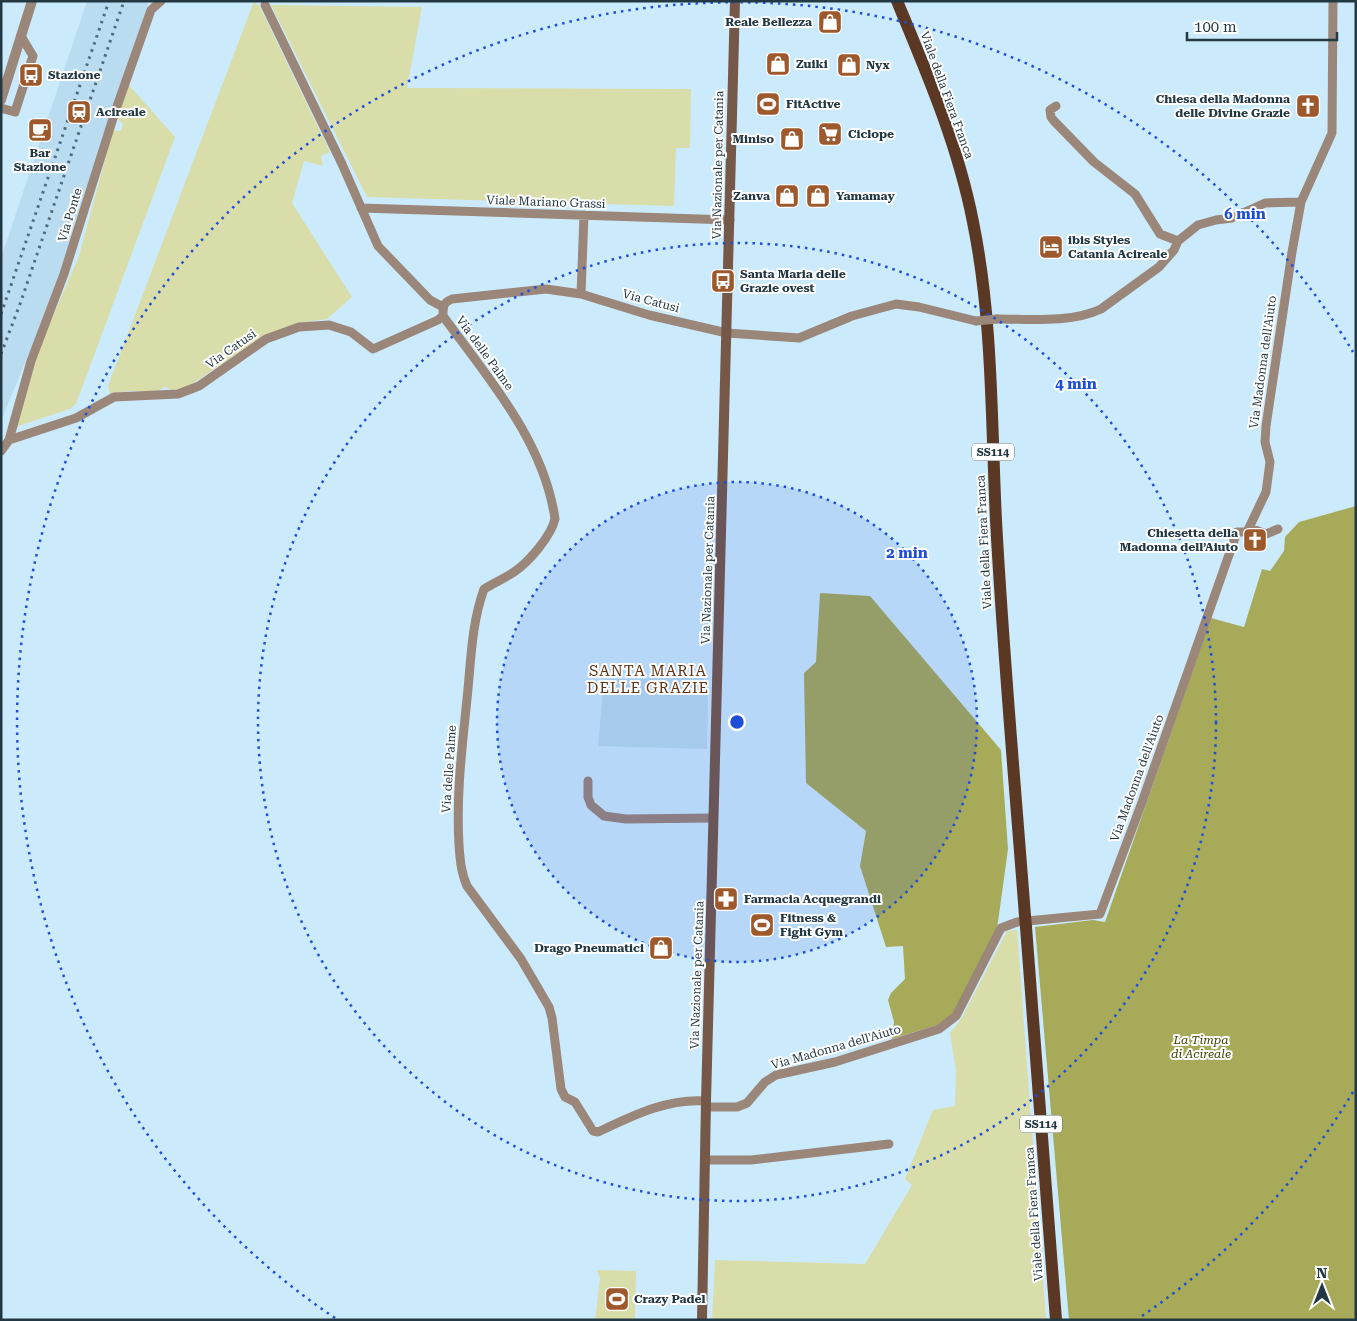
<svg xmlns="http://www.w3.org/2000/svg" width="1357" height="1321" font-family="'Roboto Serif',serif">
  <style>
    .built { fill: #b9dcf0 }
    .green { fill: #d9dda9 }
    .forest { fill: #a6aa59 }
    .lines { fill: none; stroke-linecap: round; stroke-linejoin: round }
    .minor { stroke: #9b867a; stroke-width: 9 }
    .tertiary { stroke: #9b867a; stroke-width: 10 }
    .secondary { stroke: #755847; stroke-width: 10 }
    .primary { stroke: #5b3824; stroke-width: 12 }
    .rail { stroke: #516a77; stroke-width: 3; stroke-dasharray: 2.5 5; stroke-linecap: butt }
    .minor-bridge { stroke: #9b867a; stroke-width: 9 }
    .primary-bridge { stroke: #5b3824; stroke-width: 12 }
    .ring { fill: none; stroke: #1d4ed8; stroke-width: 2.5; stroke-dasharray: 2.5 5 }
    .labels { text-anchor: middle; dominant-baseline: central; stroke-width: 4; stroke-linejoin: round; paint-order: stroke }
    .shield { fill: #fff; stroke: #64747b; stroke-width: 1 }
    .shield-label { font-size: 11px; font-weight: bold; fill: #223843 }
    .poi-label { font-size: 12px; font-weight: bold; fill: #223843; stroke: #fff; text-anchor: start }
    .street-label { font-size: 12px; fill: #223843; stroke: #fff }
    .park-label { font-size: 12px; font-style: italic; fill: #414200; stroke: #fff }
    .quarter-label { font-size: 15px; letter-spacing: 1px; fill: #613213; stroke: #fff }
    .centre { fill: #1d4ed8; stroke: #fff; stroke-width: 2.5 }
    .ring-label { font-size: 15px; text-anchor: middle; font-weight: bold; fill: #1d4ed8; stroke: #fff; stroke-width: 4; stroke-linejoin: round; paint-order: stroke }
  </style>
  <rect width="100%" height="100%" fill="#cbebfd"/>
  <!-- built -->
  <path class="built" d="M87,1H149L111,113L62,273L1,421V258Z
    M705,671L704,674L708,673V676H704V683H708L707,749L598,746L604,679H640L677,676Z"/>
  <!-- green -->
  <path class="green" d="M254,1L260,7L330,152L321,156L323,166L304,161L292,203L352,297L327,319L297,323L264,336L186,388L171,390L165,387L158,391H129L110,394L108,386Z
    M271,5L422,7L407,88L691,89L690,148H676L674,206L367,197Z
    M127,83L175,137L76,404L70,409L15,427L33,362L79,256L113,130L121,131L123,124L116,117Z
    M1017,930L1046,1320H712L715,1260L865,1264L912,1185L905,1179L933,1110L955,1106L956,1070L950,1033L961,1019L1007,931Z
    M597,1270L636,1271L635,1320H595L600,1278Z"/>
  <!-- forest -->
  <path class="forest" d="M1356,506V1320H1069L1035,927L1093,920L1105,922L1211,618L1244,627L1262,569L1270,571L1284,551L1285,537L1299,522Z
    M820,593L870,596L1001,750L1008,849L998,922L996,930L954,1013L937,1025L892,1039L894,1022L888,1000L891,993L905,979L903,946L886,947L860,866L866,831L806,783L804,673L816,662Z"/>
  <g class="lines">
    <!-- minor -->
    <path class="minor" d="M265,5L342,164L378,246L430,300L443,307
      M1056,106L1050,110L1051,117L1054,121L1094,162L1135,194L1160,234L1178,241
      M1,108L15,112L33,56L21,36
      M361,208L730,220
      M581,294L584,215
      M443,316C488,378 544,441 555,519C551,536 529,562 514,572C505,578 494,583 484,589C471,625 471,663 467,699C462,748 456,796 459,845C460,859 461,873 467,886L521,959L549,1007L552,1018L561,1089L565,1097L575,1102L593,1131L598,1132C632,1116 667,1098 706,1101
      M443,316C443,306 443,303 452,299L546,289L581,294L649,315L727,333L799,338L852,316L896,304L919,307L976,321
      M997,319C1029,319 1072,323 1101,309L1159,267L1174,250L1178,241L1198,225L1216,220L1232,218L1265,203L1301,202L1332,133L1333,1
      M9,440L31,361L64,274L115,112L151,10L161,1
      M1,451L9,440L76,418L114,397L178,394L199,386L266,339L299,327L329,325L351,332L373,349L438,320L443,316
      M1250,528L1266,534L1278,529
      M588,781V797L591,805L604,816L626,819L713,818
      M706,1107H737L747,1103L765,1082L776,1075L835,1062L939,1029L956,1016L1001,928L1017,922L1100,914L1141,805L1237,532H1247L1266,492L1270,462L1265,442L1266,426L1292,252L1301,202
      M705,1160H751L889,1144"/>
    <!-- tertiary -->
    <path class="tertiary" d="M1,100L32,1"/>
    <!-- secondary -->
    <path class="secondary" d="M702,1320L706,1101L735,1"/>
    <!-- primary -->
    <path class="primary" d="M897,1C927,73 958,145 973,222C993,320 991,420 996,520C1003,652 1015,784 1025,916
      M1026,927L1056,1320"/>
    <!-- rail -->
    <path class="rail" d="M1,314L109,1
      M1,354L20,304L124,1"/>
    <!-- minor-bridge -->
    <path class="minor-bridge" d="M976,321L997,319"/>
    <!-- primary-bridge -->
    <path class="primary-bridge" d="M1025,916L1026,927"/>
  </g>
  <!-- distance rings -->
  <circle cx="737" cy="722" r="240" fill="#1d4ed8" fill-opacity=".12"/>
  <g class="ring">
    <circle cx="737" cy="722" r="240"/>
    <circle cx="737" cy="722" r="479"/>
    <path d="M1353 1092A719 719 0 0 1 1139 1318M335 1318A719 719 0 1 1 1353 352"/>
  </g>
  <!-- icons -->
  <defs>
    <symbol id="shop-square" viewBox="-11 -11 22 22"><rect x="-9" y="-9" width="18" height="18" rx="4" fill="#9d582b" stroke="#fff"/><path d="M-5-2.5h2.3a2.7 3.5 0 0 1 5.4 0H5L5.5 6h-11ZM-1.5-2.5h3a1.5 2.3 0 0 0-3 0Z" fill="#fff"/></symbol>
    <symbol id="bus-square" viewBox="-11 -11 22 22"><rect x="-9" y="-9" width="18" height="18" rx="4" fill="#9d582b" stroke="#fff"/><path d="M-5-6H5V4H4V6H2V4H-2V6H-4V4H-5ZM-3.5-4V0h7V-4ZM-3.5 1.2v1.5H-2V1.2ZM2 1.2v1.5H3.5V1.2Z" fill="#fff"/></symbol>
    <symbol id="stadium-square" viewBox="-11 -11 22 22"><rect x="-9" y="-9" width="18" height="18" rx="4" fill="#9d582b" stroke="#fff"/><path d="M0-5a6.5 5 0 1 0 0 10a6.5 5 0 1 0 0-10ZM-3.5-1.8h7v3.6h-7Z" fill="#fff"/></symbol>
    <symbol id="church-square" viewBox="-11 -11 22 22"><rect x="-9" y="-9" width="18" height="18" rx="4" fill="#9d582b" stroke="#fff"/><path d="M-1.2-6h2.4v3.5h3.3v2.4h-3.3V6h-2.4V-.1h-3.3v-2.4h3.3Z" fill="#fff"/></symbol>
    <symbol id="station-square" viewBox="-11 -11 22 22"><rect x="-9" y="-9" width="18" height="18" rx="4" fill="#9d582b" stroke="#fff"/><path d="M-3-6H3Q5-6 5-4V2Q5 4 3 4L4.5 6H3L1.5 4h-3L-3 6H-4.5L-3 4Q-5 4-5 2V-4Q-5-6-3-6ZM-3.5-4v3h7v-3ZM-3.5 1v1.5H-2V1ZM2 1v1.5H3.5V1Z" fill="#fff"/></symbol>
    <symbol id="cafe-square" viewBox="-11 -11 22 22"><rect x="-9" y="-9" width="18" height="18" rx="4" fill="#9d582b" stroke="#fff"/><path d="M-5.5-4.5H6V0H3Q3 3.5 0 3.5H-2.5Q-5.5 3.5-5.5 0ZM3-3.2v2h1.7v-2ZM-6 4.5H4V6H-6Z" fill="#fff"/></symbol>
    <symbol id="supermarket-square" viewBox="-11 -11 22 22"><rect x="-9" y="-9" width="18" height="18" rx="4" fill="#9d582b" stroke="#fff"/><path d="M-6-5.5h2.5l.6 2H6L4.5 2H-2.5L-4.4-4H-6ZM-1.5 3.2a1.3 1.3 0 1 0 .1 0ZM3 3.2a1.3 1.3 0 1 0 .1 0Z" fill="#fff"/></symbol>
    <symbol id="hotel-square" viewBox="-11 -11 22 22"><rect x="-9" y="-9" width="18" height="18" rx="4" fill="#9d582b" stroke="#fff"/><path d="M-6-4.5h1.5V1H6V5H4.5V3h-9V5H-6ZM-4 0a1.8 1.8 0 1 1 3.6 0ZM.5 0V-2.5h3Q6-2.5 6 0Z" fill="#fff"/></symbol>
    <symbol id="pharmacy-square" viewBox="-11 -11 22 22"><rect x="-9" y="-9" width="18" height="18" rx="4" fill="#9d582b" stroke="#fff"/><path d="M-2-6h4v4h4v4h-4v4h-4v-4h-4v-4h4Z" fill="#fff"/></symbol>
  </defs>
  <g fill-rule="evenodd">
    <use href="#shop-square" x="816" y="8" width="28" height="28"/>
    <use href="#shop-square" x="764" y="50" width="28" height="28"/>
    <use href="#shop-square" x="835" y="51" width="28" height="28"/>
    <use href="#bus-square" x="17" y="61" width="28" height="28"/>
    <use href="#stadium-square" x="754" y="90" width="28" height="28"/>
    <use href="#church-square" x="1294" y="92" width="28" height="28"/>
    <use href="#station-square" x="65" y="98" width="28" height="28"/>
    <use href="#cafe-square" x="26" y="116" width="28" height="28"/>
    <use href="#supermarket-square" x="816" y="120" width="28" height="28"/>
    <use href="#shop-square" x="778" y="125" width="28" height="28"/>
    <use href="#shop-square" x="773" y="182" width="28" height="28"/>
    <use href="#shop-square" x="804" y="182" width="28" height="28"/>
    <use href="#hotel-square" x="1037" y="233" width="28" height="28"/>
    <use href="#bus-square" x="709" y="267" width="28" height="28"/>
    <use href="#church-square" x="1241" y="526" width="28" height="28"/>
    <use href="#pharmacy-square" x="712" y="885" width="28" height="28"/>
    <use href="#stadium-square" x="748" y="911" width="28" height="28"/>
    <use href="#shop-square" x="647" y="934" width="28" height="28"/>
    <use href="#stadium-square" x="603" y="1285" width="28" height="28"/>
  </g>
  <g class="labels">
    <!-- shield labels -->
    <g class="shield">
      <rect x="972" y="443.5" width="42" height="17" rx="4"/>
      <rect x="1020" y="1115.5" width="42" height="17" rx="4"/>
    </g>
    <g class="shield-label">
      <text x="993" y="452">SS114</text>
      <text x="1041" y="1124">SS114</text>
    </g>
    <!-- poi labels -->
    <g class="poi-label">
      <text x="812" y="22" text-anchor="end">Reale Bellezza</text>
      <text x="796" y="64">Zuiki</text>
      <text x="866" y="65">Nyx</text>
      <text x="48" y="75">Stazione</text>
      <text x="1290" y="99" text-anchor="end">Chiesa della Madonna<tspan x="1290" dy="14">delle Divine Grazie</tspan></text>
      <text x="786" y="104">FitActive</text>
      <text x="96" y="112">Acireale</text>
      <text x="848" y="134">Ciclope</text>
      <text x="774" y="139" text-anchor="end">Miniso</text>
      <text x="40" y="153" text-anchor="middle">Bar<tspan x="40" dy="14">Stazione</tspan></text>
      <text x="770" y="196" text-anchor="end">Zanva</text>
      <text x="836" y="196">Yamamay</text>
      <text x="1068" y="240">ibis Styles<tspan x="1068" dy="14">Catania Acireale</tspan></text>
      <text x="740" y="274">Santa Maria delle<tspan x="740" dy="14">Grazie ovest</tspan></text>
      <text x="1238" y="533" text-anchor="end">Chiesetta della<tspan x="1238" dy="14">Madonna dell’Aiuto</tspan></text>
      <text x="744" y="899">Farmacia Acquegrandi</text>
      <text x="780" y="918">Fitness &amp;<tspan x="780" dy="14">Fight Gym</tspan></text>
      <text x="644" y="948" text-anchor="end">Drago Pneumatici</text>
      <text x="634" y="1299">Crazy Padel</text>
    </g>
    <!-- street labels -->
    <g class="street-label">
      <text transform="translate(947 95) rotate(70)">Viale della Fiera Franca</text>
      <text transform="translate(718 165) rotate(-89)">Via Nazionale per Catania</text>
      <text transform="translate(546 202) rotate(2)">Viale Mariano Grassi</text>
      <text transform="translate(70 215) rotate(-73)">Via Ponte</text>
      <text transform="translate(651 301) rotate(15)">Via Catusi</text>
      <text transform="translate(231 349) rotate(-35)">Via Catusi</text>
      <text transform="translate(485 353) rotate(54)">Via delle Palme</text>
      <text transform="translate(1263 362) rotate(-82)">Via Madonna dell'Aiuto</text>
      <text transform="translate(984 542) rotate(-93)">Viale della Fiera Franca</text>
      <text transform="translate(708 570) rotate(-88)">Via Nazionale per Catania</text>
      <text transform="translate(449 769) rotate(-86)">Via delle Palme</text>
      <text transform="translate(1137 778) rotate(-70)">Via Madonna dell'Aiuto</text>
      <text transform="translate(697 975) rotate(-88)">Via Nazionale per Catania</text>
      <text transform="translate(836 1047) rotate(-16)">Via Madonna dell'Aiuto</text>
      <text transform="translate(1034 1214) rotate(-94)">Viale della Fiera Franca</text>
    </g>
    <!-- park labels -->
    <g class="park-label">
      <text x="1201" y="1040">La Timpa<tspan x="1201" dy="14">di Acireale</tspan></text>
    </g>
    <!-- quarter labels -->
    <g class="quarter-label">
      <text x="648" y="671">SANTA MARIA<tspan x="648" dy="17">DELLE GRAZIE</tspan></text>
    </g>
  </g>
  <circle cx="737" cy="722" r="8" class="centre"/>
  <g class="ring-label">
    <text x="1245" y="219">6 min</text>
    <text x="1076" y="389">4 min</text>
    <text x="907" y="558">2 min</text>
  </g>
  <!-- border -->
  <rect width="1357" height="1321" fill="none" stroke="#223843" stroke-width="5"/>
  <!-- north arrow -->
  <g transform="translate(1322 1286)" stroke="#ffffff" stroke-width="4" paint-order="stroke">
  <path d="M0-4L9 19L0 12L-9 19Z" fill="#223843"/>
  <text y="-8" font-size="14" font-weight="bold" text-anchor="middle" fill="#223843">N</text>
  </g>
  <!-- scale -->
  <path d="M1187 32v8h150v-8" fill="none" stroke="#223843" stroke-width="2.5"/>
  <text x="1194" y="32" font-size="15" fill="#223843" stroke="#ffffff" stroke-width="4" paint-order="stroke">100 m</text>
</svg>
